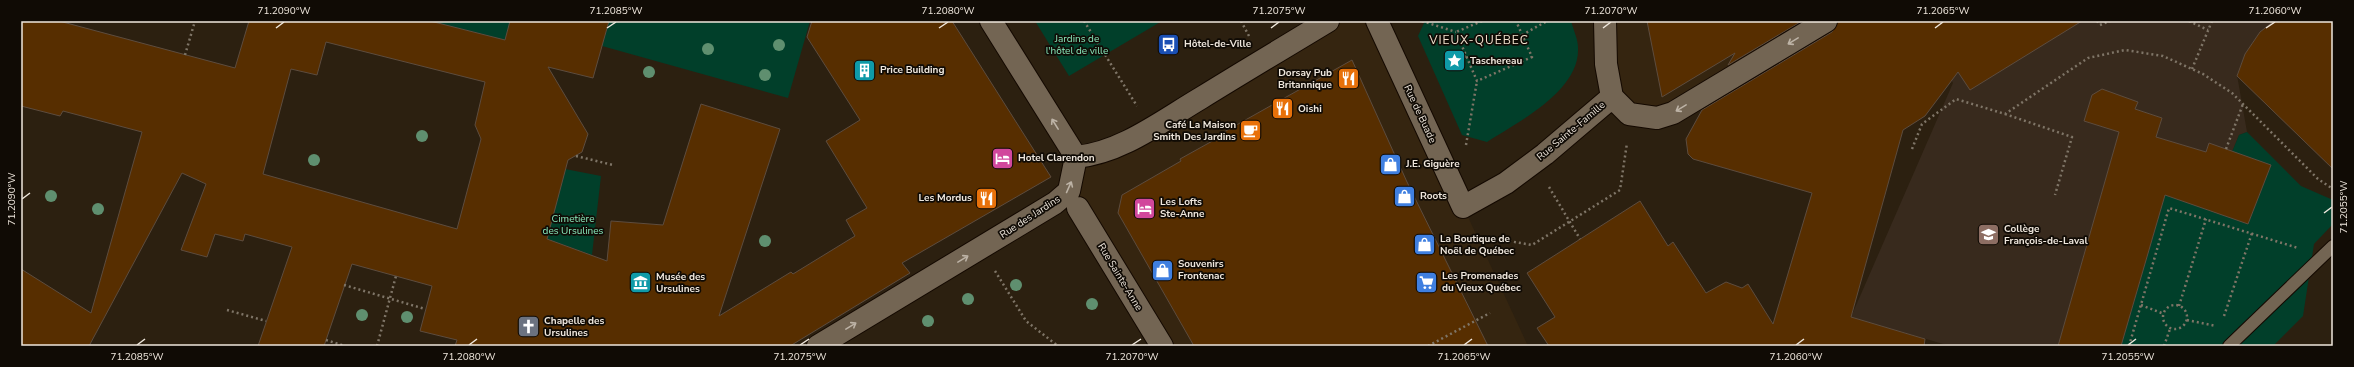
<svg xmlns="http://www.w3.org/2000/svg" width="2354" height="367" font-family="'Nunito Sans',sans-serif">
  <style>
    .built { fill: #352510 }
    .education { fill: #382a1d }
    .green { fill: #013f2a }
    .building { fill: #572e00; stroke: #5d4c3e; fill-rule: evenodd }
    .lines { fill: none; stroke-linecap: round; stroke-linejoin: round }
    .lane-casing { stroke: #140900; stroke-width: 14 }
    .street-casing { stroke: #140900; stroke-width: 24 }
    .path { stroke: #7f7567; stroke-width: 2.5; stroke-dasharray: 2 3; stroke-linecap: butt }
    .lane { stroke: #736553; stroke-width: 12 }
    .street { stroke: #736553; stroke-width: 22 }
    .tree { fill: #5f8f6f }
    .oneway { stroke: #bdb3a6 }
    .ticks { fill: none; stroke: #efe7dd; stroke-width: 1.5 }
    .labels { text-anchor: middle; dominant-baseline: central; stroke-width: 3.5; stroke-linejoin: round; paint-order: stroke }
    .park-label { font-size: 10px; fill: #89e9bc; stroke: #100b05 }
    .poi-label { font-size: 10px; font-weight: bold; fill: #efe7dd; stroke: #100b05; text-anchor: start }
    .street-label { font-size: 10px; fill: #efe7dd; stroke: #100b05 }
    .quarter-label { font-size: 12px; letter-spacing: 1px; fill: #f2e2ce; stroke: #100b05 }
    .neatline { fill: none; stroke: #efe7dd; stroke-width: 1.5 }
    .ticks-label { font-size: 10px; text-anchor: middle; fill: #efe7dd }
  </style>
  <rect width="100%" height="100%" fill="#2c2010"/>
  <!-- built -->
  <path class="built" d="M1328,21H1377L1528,346H1162L1069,191L1090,156Z
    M1604,21H1751L1761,37L1752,66L1673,113L1603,99Z"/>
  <!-- education -->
  <path class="education" d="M1919,21H2274L2260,32L2245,54L2237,75L2247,132L2239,135L2232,152L2209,143L2206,152L2156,137L2162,118L2135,109L2138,102L2092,95L2084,121L2119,132L2058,346H1950L1851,317L1953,83Z"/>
  <!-- green -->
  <path class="green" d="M430,21H510L505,40Z
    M609,21H810L788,98L602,46Z
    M1035,21H1162L1069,76Z
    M1425,21H1571C1573,29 1578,39 1578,48C1580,91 1518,122 1487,142L1462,135L1418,36Z
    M2247,132L2301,186L2333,200V224L2314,244L2303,316L2273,346H2121L2165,195L2248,224L2271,165L2232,152L2239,135Z
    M565,169L601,176L592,255L547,239Z"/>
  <!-- building -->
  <path class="building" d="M21,21H59L235,68L249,21H430L505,40L510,21H609L593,78L548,67L588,134L582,152L568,160L547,239L607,261L611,221L663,225L701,104L780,129L719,316L791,272L793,274L855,236L846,220L867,208L826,141L860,120L807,37L812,21H952L1051,177L902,263L910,273L790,346H455L457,340L420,331L432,286L352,264L324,346H258L292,247L245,234L243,241L215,234L207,257L181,250L206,184L182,173L89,346H21V269L91,313L142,132L63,111L60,116L21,106ZM326,42L485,82L475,125L481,139L457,229L263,174L291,69L317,75Z
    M1647,21H1802L1728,65L1735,53L1662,97Z
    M1838,21H2082L1970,90L1958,72L1925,116L1903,130L1851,317L1925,339L1924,346H1549L1537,328L1555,317L1527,273L1640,201L1668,246L1673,242L1706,293L1726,282L1742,288L1748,284L1773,324L1812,193L1693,159L1688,154L1686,139L1702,110L1832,32Z
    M2274,21H2333V169L2237,76L2245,54L2260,32Z
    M1352,60L1407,182L1488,346H1194L1118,213L1122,195L1181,161L1180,159L1225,134L1224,132Z
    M2102,89L2138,102L2135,109L2162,118L2156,137L2206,152L2209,143L2271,165L2248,224L2165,195L2121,346H2058L2119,132L2084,121L2092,95Z"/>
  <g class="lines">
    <defs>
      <path id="lane" d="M2229,346L2333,246"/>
      <path id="street" d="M991,21L1076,157
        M1377,21L1463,207L1506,183L1545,154L1612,97
        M1605,21L1606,64L1612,97
        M1612,97L1629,114L1657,118L1673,113L1826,21
        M1076,157C1121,153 1162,121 1201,98C1243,72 1285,47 1328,21
        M1078,208L1162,346
        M818,346L1055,203L1069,191L1076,157"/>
    </defs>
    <!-- lane casing -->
    <use href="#lane" class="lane-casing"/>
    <!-- street casing -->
    <use href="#street" class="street-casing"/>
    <!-- path -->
    <path class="path" d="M1084,21L1137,106
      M1241,21L1249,36
      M1422,21L1456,32
      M1482,21L1456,32L1477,81L1532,57L1516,21
      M2097,21L2100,25L2110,21
      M2189,21L2208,30
      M1522,35L1547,21
      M185,55L195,21
      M1460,59L1466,56
      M2192,69L2212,21
      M2005,114L2072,137L2055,195
      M1466,145L1477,81
      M1912,149L1922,124L1956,99L2005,114L2088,58L2125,50L2163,56L2203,74L2232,93L2318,179L2333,189
      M2226,149L2243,104
      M576,156L613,165
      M1549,187L1580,239
      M1509,241L1532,245L1620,190L1627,143
      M995,271L1026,321L1058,346
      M344,285L425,309
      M2141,305L2164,314
      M2163 317a12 12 0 1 1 24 0a12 12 0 1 1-24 0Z
      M2179,306L2206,219
      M227,310L266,321
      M2224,316L2252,233
      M2187,320L2216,326
      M326,340L345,346
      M377,346L396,276
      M1428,346L1490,313
      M2129,346L2169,208L2298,248
      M2164,346L2170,329"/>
    <!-- lane -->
    <use href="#lane" class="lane"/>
    <!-- street -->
    <use href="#street" class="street"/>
  </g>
  <!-- trees -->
  <g class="tree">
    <circle cx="779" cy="45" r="6"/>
    <circle cx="708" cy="49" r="6"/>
    <circle cx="649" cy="72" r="6"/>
    <circle cx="765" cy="75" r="6"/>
    <circle cx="422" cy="136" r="6"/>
    <circle cx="314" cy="160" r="6"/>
    <circle cx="51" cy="196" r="6"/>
    <circle cx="98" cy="209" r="6"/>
    <circle cx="765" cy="241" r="6"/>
    <circle cx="1016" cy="285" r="6"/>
    <circle cx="968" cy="299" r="6"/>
    <circle cx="1092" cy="304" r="6"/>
    <circle cx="362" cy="315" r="6"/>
    <circle cx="407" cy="317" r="6"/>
    <circle cx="928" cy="321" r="6"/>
  </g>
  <!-- one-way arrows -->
  <defs><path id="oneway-shaft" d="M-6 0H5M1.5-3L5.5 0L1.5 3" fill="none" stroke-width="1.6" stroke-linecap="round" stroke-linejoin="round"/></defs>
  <g class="oneway">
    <use href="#oneway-shaft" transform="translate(1793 41) rotate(149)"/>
    <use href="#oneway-shaft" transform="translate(1681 108) rotate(149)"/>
    <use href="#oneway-shaft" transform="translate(1055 124) rotate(-122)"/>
    <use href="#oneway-shaft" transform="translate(1069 187) rotate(-66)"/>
    <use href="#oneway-shaft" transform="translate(963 259) rotate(-31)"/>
    <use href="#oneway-shaft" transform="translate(851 326) rotate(-31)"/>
  </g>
  <!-- ticks -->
  <path class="ticks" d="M276,28L284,22M607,28L616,22M939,28L948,22M1271,28L1279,22M1603,28L1611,22M1935,28L1943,22M2266,28L2275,22M22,199L30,193M2324,213L2332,207M137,345L145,339M469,345L477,339M800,345L809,339M1132,345L1141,339M1464,345L1472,339M1796,345L1804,339M2128,345L2136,339"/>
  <!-- icons -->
  <defs>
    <symbol id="bus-square" viewBox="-11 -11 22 22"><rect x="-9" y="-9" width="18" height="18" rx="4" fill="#1a4fb4" stroke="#100b05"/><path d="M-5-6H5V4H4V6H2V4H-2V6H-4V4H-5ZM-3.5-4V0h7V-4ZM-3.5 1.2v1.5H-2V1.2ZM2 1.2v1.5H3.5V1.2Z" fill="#fff"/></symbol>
    <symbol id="sight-square" viewBox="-11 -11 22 22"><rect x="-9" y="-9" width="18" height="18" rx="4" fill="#0f9aa8" stroke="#100b05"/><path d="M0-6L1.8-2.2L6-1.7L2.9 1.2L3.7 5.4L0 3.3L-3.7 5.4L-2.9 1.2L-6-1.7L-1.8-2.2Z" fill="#fff"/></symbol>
    <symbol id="building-square" viewBox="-11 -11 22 22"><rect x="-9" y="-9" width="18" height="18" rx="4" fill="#0f9aa8" stroke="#100b05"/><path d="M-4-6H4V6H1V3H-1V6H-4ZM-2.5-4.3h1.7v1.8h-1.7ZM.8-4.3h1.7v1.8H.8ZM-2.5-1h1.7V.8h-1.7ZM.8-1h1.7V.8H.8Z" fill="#fff"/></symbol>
    <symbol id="restaurant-square" viewBox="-11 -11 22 22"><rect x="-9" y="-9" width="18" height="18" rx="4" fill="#e8710a" stroke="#100b05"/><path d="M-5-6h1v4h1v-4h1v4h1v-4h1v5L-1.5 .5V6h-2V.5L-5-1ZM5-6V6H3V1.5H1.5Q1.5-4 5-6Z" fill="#fff"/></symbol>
    <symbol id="cafe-square" viewBox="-11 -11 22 22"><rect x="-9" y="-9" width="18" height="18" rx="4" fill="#e8710a" stroke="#100b05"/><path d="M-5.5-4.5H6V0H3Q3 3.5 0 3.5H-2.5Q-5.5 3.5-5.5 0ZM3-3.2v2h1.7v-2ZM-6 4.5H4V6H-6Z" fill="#fff"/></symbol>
    <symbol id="hotel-square" viewBox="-11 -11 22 22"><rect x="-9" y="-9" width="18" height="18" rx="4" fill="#d1479c" stroke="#100b05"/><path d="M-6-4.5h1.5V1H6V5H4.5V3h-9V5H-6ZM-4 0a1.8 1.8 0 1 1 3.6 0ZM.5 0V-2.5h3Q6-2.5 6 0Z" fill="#fff"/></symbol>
    <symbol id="shop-square" viewBox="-11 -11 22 22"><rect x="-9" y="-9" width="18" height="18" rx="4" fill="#3f7fe0" stroke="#100b05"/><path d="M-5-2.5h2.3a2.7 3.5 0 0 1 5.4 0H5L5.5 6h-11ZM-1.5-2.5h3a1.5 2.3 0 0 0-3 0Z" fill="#fff"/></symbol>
    <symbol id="school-square" viewBox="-11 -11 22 22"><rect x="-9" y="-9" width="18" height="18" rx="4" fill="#8d6e63" stroke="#100b05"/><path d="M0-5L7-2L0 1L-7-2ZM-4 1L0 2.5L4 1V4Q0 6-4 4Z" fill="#fff"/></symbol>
    <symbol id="supermarket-square" viewBox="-11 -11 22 22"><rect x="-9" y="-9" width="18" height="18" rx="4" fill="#3f7fe0" stroke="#100b05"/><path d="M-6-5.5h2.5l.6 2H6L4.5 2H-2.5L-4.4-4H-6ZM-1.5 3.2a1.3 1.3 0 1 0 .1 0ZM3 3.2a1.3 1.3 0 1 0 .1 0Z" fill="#fff"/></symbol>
    <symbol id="museum-square" viewBox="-11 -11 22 22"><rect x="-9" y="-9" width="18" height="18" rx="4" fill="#0f9aa8" stroke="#100b05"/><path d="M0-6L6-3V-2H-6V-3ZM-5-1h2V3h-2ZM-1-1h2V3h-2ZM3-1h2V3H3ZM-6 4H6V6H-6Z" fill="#fff"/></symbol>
    <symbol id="church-square" viewBox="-11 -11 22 22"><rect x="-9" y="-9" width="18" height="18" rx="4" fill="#6b7280" stroke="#100b05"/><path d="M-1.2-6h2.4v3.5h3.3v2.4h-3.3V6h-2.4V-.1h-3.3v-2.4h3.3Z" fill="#fff"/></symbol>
  </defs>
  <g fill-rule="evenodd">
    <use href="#bus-square" x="1156" y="32" width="25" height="25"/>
    <use href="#sight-square" x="1442" y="48" width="25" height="25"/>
    <use href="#building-square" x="852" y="58" width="25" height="25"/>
    <use href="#restaurant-square" x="1336" y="66" width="25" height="25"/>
    <use href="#restaurant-square" x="1270" y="96" width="25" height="25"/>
    <use href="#cafe-square" x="1238" y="118" width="25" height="25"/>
    <use href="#hotel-square" x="990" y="146" width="25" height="25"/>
    <use href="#shop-square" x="1378" y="152" width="25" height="25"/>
    <use href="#shop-square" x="1392" y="184" width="25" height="25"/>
    <use href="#restaurant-square" x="974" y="186" width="25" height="25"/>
    <use href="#hotel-square" x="1132" y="196" width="25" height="25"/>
    <use href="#school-square" x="1976" y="222" width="25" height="25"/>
    <use href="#shop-square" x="1412" y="232" width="25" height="25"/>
    <use href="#shop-square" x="1150" y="258" width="25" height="25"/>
    <use href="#supermarket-square" x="1414" y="270" width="25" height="25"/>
    <use href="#museum-square" x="628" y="270" width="25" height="25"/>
    <use href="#church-square" x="516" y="314" width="25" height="25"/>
  </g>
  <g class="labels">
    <!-- park labels -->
    <g class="park-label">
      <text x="1077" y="39">Jardins de<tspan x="1077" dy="12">l'hôtel de ville</tspan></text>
      <text x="573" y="219">Cimetière<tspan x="573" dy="12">des Ursulines</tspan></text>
    </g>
    <!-- poi labels -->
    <g class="poi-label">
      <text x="1184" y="44">Hôtel-de-Ville</text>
      <text x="1470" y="61">Taschereau</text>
      <text x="880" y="70">Price Building</text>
      <text x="1332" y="73" text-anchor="end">Dorsay Pub<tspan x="1332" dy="12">Britannique</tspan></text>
      <text x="1298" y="109">Oishi</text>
      <text x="1236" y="125" text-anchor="end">Café La Maison<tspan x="1236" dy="12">Smith Des Jardins</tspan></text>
      <text x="1018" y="158">Hotel Clarendon</text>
      <text x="1406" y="164">J.E. Giguère</text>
      <text x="1420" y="196">Roots</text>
      <text x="972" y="198" text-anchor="end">Les Mordus</text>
      <text x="1160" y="202">Les Lofts<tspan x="1160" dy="12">Ste-Anne</tspan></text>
      <text x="2004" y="229">Collège<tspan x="2004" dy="12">François-de-Laval</tspan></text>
      <text x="1440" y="239">La Boutique de<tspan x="1440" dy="12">Noël de Québec</tspan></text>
      <text x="1178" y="264">Souvenirs<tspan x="1178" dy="12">Frontenac</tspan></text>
      <text x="1442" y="276">Les Promenades<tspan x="1442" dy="12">du Vieux Québec</tspan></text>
      <text x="656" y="277">Musée des<tspan x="656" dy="12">Ursulines</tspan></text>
      <text x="544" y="321">Chapelle des<tspan x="544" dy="12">Ursulines</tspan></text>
    </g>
    <!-- street labels -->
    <g class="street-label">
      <text transform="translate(1420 114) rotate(65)">Rue de Buade</text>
      <text transform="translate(1571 131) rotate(-40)">Rue Sainte-Famille</text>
      <text transform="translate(1030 217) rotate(-33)">Rue des Jardins</text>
      <text transform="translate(1120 277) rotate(59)">Rue Sainte-Anne</text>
    </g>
    <!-- quarter labels -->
    <g class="quarter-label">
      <text x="1479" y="40">VIEUX-QUÉBEC</text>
    </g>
  </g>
  <!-- border -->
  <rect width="2354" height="367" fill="none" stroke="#100b05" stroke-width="44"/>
  <rect x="22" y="22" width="2310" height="323" class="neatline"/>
  <g class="ticks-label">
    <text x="284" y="14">71.2090°W</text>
    <text x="616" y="14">71.2085°W</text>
    <text x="948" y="14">71.2080°W</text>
    <text x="1279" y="14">71.2075°W</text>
    <text x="1611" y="14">71.2070°W</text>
    <text x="1943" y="14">71.2065°W</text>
    <text x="2275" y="14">71.2060°W</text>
    <text transform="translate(11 199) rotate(-90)" y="4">71.2090°W</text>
    <text transform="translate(2343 207) rotate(-90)" y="4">71.2055°W</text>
    <text x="137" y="360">71.2085°W</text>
    <text x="469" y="360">71.2080°W</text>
    <text x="800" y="360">71.2075°W</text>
    <text x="1132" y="360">71.2070°W</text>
    <text x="1464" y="360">71.2065°W</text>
    <text x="1796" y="360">71.2060°W</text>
    <text x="2128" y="360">71.2055°W</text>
  </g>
</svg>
